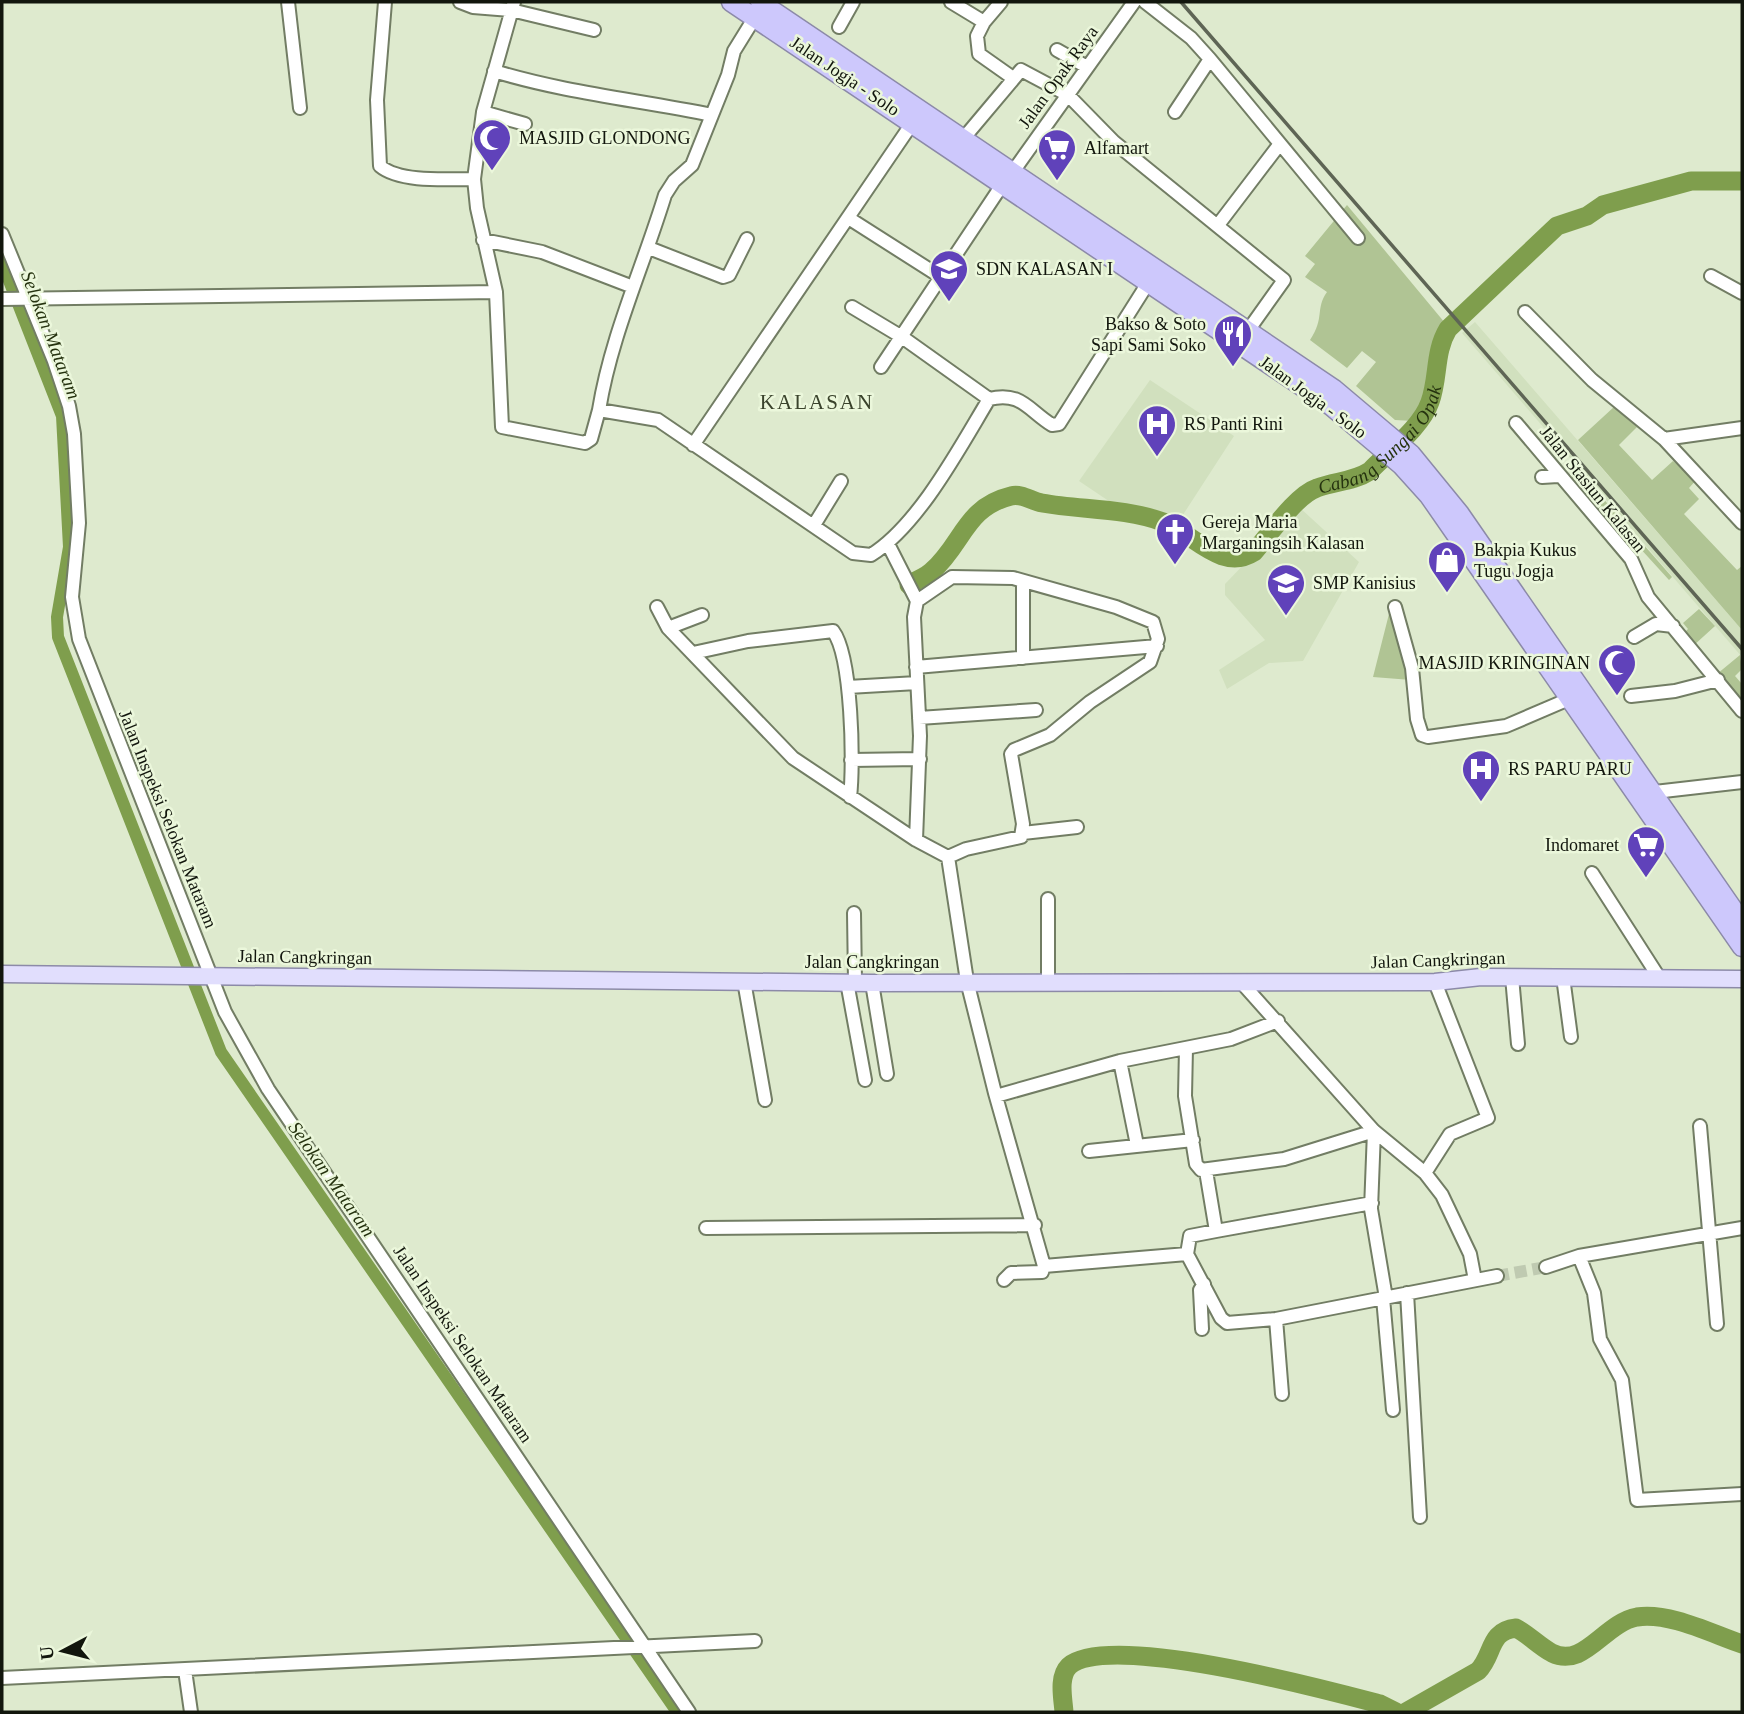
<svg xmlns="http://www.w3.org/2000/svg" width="1744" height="1714" font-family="Georgia,serif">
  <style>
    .built { fill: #d1e0be }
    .green { fill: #b0c494 }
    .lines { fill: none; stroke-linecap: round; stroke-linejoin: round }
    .canal { stroke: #7f9e4d; stroke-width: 12 }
    .river { stroke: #7f9e4d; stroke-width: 19 }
    .minor-tunnel { stroke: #bfcab1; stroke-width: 12; stroke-dasharray: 12 6; stroke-linecap: butt }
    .minor-casing { stroke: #727d64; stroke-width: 16 }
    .major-casing { stroke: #8c8aa8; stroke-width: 19 }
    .highway-casing { stroke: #8c8aa8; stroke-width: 21 }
    .minor { stroke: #fff; stroke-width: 12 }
    .major { stroke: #e1defd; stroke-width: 16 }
    .highway { stroke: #cdc8fc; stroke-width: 18 }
    .rail { stroke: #5e6555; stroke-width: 3.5 }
    .labels { text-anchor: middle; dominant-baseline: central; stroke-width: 5; stroke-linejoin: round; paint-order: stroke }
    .street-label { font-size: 18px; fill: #12160d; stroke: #ebf7db }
    .poi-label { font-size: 18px; fill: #12160d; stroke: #ebf7db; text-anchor: start }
    .water-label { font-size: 19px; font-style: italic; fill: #25320f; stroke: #ebf7db }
    .quarter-label { font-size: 21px; letter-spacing: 2px; fill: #3a432c; stroke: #ebf7db }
  </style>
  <rect width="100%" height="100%" fill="#deeace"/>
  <!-- built -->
  <path class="built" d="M1475,322L1742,630V657L1462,333Z
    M1150,380L1234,436L1177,524L1156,517L1128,514L1079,481Z
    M1299,507L1359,562L1303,661L1269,663L1227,689L1219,670L1265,640L1225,595V584Z"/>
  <!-- green -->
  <path class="green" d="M1347,205L1450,329C1452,338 1423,399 1419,414L1414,421L1395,420L1356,386L1376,362L1362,351L1347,368L1310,340C1325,318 1315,309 1327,292L1305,277L1315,264L1305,256Z
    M1615,406L1637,427L1619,445L1652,480L1673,461L1697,479L1689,488L1699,499L1684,514L1737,570L1742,566V630L1578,440Z
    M1578,470L1672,577L1669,580L1628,535L1620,542L1605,526L1610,520L1571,476Z
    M1699,609L1715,626L1693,646L1683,634L1688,629L1683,623Z
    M1390,610L1411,680L1373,677Z
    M1740,655L1742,669L1735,676L1742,684V706L1717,674Z"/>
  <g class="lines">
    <!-- canal -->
    <path class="canal" d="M2,263L62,416L69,547L57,617L58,637L221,1052L677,1712"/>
    <!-- river -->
    <g class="river">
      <path id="s1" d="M909,585C916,580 926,577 932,571C963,544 965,507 1011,496C1022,493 1031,501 1042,503C1081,510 1125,508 1163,522C1192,532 1221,573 1254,552C1269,535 1296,495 1317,488C1335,481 1353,482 1370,471C1389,451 1421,428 1430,402C1439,377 1434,352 1448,329L1557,226L1587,216L1603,205L1691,181H1742"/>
      <path d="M1064,1712C1063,1698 1058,1677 1069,1666C1108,1631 1327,1690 1380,1704L1396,1712"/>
      <path d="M1406,1712L1478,1671C1494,1655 1488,1631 1516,1628C1529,1635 1539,1646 1552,1653C1584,1669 1604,1623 1637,1617C1670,1612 1712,1634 1742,1644"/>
    </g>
    <!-- minor-tunnel -->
    <path class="minor-tunnel" d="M1497,1276L1546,1267"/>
    <defs>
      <path id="minor" d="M288,2L300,108
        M385,2L377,100L380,166C400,183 449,179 474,179
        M460,2L473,7L511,10L594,30
        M514,2L483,112L474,179L477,208L496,292L502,427L585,443L591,439L599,410L658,420L853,553L871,555C919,525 960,447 989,399C1021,391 1028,410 1052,425L1059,424L1148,283
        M951,2L984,22L977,36L979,54L1013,78
        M1145,2L1191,38L1210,59L1358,238
        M984,22L1001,2
        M839,27L853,2
        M1057,50L1087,67
        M494,71C566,93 639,100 712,115
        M483,112L525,124
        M1175,112L1210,59
        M963,139L1021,70L1068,95L1114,142L1284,280L1247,332
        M1012,173L1134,2
        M850,219L941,277
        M1218,225L1279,145
        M2,234L54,361L69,406L74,434L79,523L72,597L79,639L225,1012L268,1089L689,1712
        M483,240L542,252L633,287
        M649,248L723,277L729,275L747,239
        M1711,276L1742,293
        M2,299L496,292
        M852,307L902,337L989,399
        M1525,312L1592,380L1664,439L1742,523
        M881,367L1002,185
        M599,410C611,336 643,267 665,195L674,181L692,165L728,75L734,51L755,17
        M1516,423L1631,559L1648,597L1742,711
        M1664,439L1742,428
        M693,445L913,122
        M1542,477L1558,476
        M814,525L841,481
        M888,544L917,601L914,617L920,736L916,840
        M1023,581V658
        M917,601L952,577L1013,578L1116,607L1153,622L1158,639L1150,662L1090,702L1050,735L1014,750L1011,754L1023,824L1021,837L966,849L948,857
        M657,607L668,628L793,758L916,840L948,857
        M1395,607L1412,668L1417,719L1422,735L1428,737L1506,726L1569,699
        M668,628L702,615
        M1634,637L1656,624L1673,626
        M693,653L748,641L833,631C852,656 854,764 850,797
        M916,667L1157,646
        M848,687L917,683
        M1631,696L1675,691L1718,680
        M919,718L1036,710
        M851,760L920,759
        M1646,793L1742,782
        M1023,833L1077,827
        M948,857L967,981L995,1093L1044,1266
        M1592,873L1660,979
        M1048,899V981
        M854,913L855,982
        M1512,977L1518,1044
        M1563,977L1571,1037
        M744,981L765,1100
        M847,982L865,1080
        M1241,982L1374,1131L1425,1173L1442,1195L1470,1254L1475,1280
        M872,983L887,1074
        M1186,1048L1185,1096L1196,1164L1201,1170L1284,1159L1374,1131
        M1120,1061L1137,1145
        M996,1096L1120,1061L1231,1039L1278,1021
        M1700,1126L1717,1324
        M1374,1131L1371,1209L1386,1298
        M1089,1151L1193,1140
        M1206,1171L1216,1231L1190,1236L1187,1254L1221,1318L1227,1323L1276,1319L1497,1276
        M1425,1173L1450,1134L1488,1118L1435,982
        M706,1228L1035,1225
        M1216,1231L1372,1203
        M1579,1256L1594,1293L1600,1339L1622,1380L1637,1500L1742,1494
        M1546,1267L1579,1256L1742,1228
        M1004,1280L1011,1273L1042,1272L1044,1266L1187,1254
        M1407,1293L1420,1517
        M1383,1298L1393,1410
        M1276,1319L1282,1394
        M1202,1329L1200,1290L1204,1284
        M185,1670L191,1712
        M2,1678L755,1641"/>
      <path id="major" d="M2,974L872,983L1435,982L1481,977L1742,979"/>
      <path id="highway" d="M731,2L1331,406L1401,465L1429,496L1742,947
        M760,2L1334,389L1411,454L1460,514L1742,922"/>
    </defs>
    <!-- minor casing -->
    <use href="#minor" class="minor-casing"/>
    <!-- major casing -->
    <use href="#major" class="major-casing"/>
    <!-- highway casing -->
    <use href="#highway" class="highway-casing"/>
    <!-- minor -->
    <use href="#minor" class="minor"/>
    <!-- major -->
    <use href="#major" class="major"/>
    <!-- highway -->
    <use href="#highway" class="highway"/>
    <!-- rail -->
    <path class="rail" d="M1181,2L1742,649"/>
  </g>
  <!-- icons -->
  <defs>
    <symbol id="mosque-pin" viewBox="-11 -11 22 30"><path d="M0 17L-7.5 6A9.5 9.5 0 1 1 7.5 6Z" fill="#6042ba" stroke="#ebf7db"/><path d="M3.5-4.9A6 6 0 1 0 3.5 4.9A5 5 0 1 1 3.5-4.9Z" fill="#fff"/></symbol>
    <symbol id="supermarket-pin" viewBox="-11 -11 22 30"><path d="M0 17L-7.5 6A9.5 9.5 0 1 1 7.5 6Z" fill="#6042ba" stroke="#ebf7db"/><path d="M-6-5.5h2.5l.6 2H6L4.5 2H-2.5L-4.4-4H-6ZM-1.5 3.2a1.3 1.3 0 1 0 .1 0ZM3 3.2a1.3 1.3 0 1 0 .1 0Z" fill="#fff"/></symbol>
    <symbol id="school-pin" viewBox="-11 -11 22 30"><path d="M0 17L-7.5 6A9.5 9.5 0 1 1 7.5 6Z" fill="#6042ba" stroke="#ebf7db"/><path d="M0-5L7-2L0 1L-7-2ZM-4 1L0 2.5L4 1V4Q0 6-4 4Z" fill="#fff"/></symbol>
    <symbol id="restaurant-pin" viewBox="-11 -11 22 30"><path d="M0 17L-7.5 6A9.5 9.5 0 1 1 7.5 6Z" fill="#6042ba" stroke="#ebf7db"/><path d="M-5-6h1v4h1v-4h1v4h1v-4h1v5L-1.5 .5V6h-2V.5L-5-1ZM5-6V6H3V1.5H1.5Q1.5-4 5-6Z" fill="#fff"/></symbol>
    <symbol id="hospital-pin" viewBox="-11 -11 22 30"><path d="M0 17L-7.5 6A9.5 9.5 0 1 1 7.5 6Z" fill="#6042ba" stroke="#ebf7db"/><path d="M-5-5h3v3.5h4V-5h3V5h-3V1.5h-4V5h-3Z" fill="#fff"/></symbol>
    <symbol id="church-pin" viewBox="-11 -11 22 30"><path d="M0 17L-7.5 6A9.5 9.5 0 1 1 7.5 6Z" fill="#6042ba" stroke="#ebf7db"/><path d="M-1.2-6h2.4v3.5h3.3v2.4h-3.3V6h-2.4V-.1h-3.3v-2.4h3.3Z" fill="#fff"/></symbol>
    <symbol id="shop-pin" viewBox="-11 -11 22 30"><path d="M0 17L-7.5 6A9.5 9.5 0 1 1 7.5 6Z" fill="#6042ba" stroke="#ebf7db"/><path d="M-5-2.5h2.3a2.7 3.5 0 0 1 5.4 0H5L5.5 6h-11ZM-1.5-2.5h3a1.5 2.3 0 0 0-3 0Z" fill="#fff"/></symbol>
  </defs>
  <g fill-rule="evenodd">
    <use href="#mosque-pin" x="470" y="116" width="44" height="60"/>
    <use href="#supermarket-pin" x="1035" y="126" width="44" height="60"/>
    <use href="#school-pin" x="927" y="247" width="44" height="60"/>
    <use href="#restaurant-pin" x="1211" y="312" width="44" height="60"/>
    <use href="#hospital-pin" x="1135" y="402" width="44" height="60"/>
    <use href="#church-pin" x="1153" y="510" width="44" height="60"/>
    <use href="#shop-pin" x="1425" y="538" width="44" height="60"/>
    <use href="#school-pin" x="1264" y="561" width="44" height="60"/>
    <use href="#mosque-pin" x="1595" y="641" width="44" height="60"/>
    <use href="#hospital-pin" x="1459" y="747" width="44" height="60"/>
    <use href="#supermarket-pin" x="1624" y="823" width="44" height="60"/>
  </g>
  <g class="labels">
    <!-- street labels -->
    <g class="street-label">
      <text transform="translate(845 76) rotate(34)">Jalan Jogja - Solo</text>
      <text transform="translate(1058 77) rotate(-54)">Jalan Opak Raya</text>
      <text transform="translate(1313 397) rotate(36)">Jalan Jogja - Solo</text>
      <text transform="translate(1593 489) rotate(51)">Jalan Stasiun Kalasan</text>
      <text transform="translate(168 819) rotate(68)">Jalan Inspeksi Selokan Mataram</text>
      <text transform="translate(305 957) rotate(1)">Jalan Cangkringan</text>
      <text transform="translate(1438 960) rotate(-2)">Jalan Cangkringan</text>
      <text x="872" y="962">Jalan Cangkringan</text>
      <text transform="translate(463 1344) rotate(56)">Jalan Inspeksi Selokan Mataram</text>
    </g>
    <!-- poi labels -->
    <g class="poi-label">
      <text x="519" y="138">MASJID GLONDONG</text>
      <text x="1084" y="148">Alfamart</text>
      <text x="976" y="269">SDN KALASAN I</text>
      <text x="1206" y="324" text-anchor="end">Bakso &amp; Soto<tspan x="1206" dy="21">Sapi Sami Soko</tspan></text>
      <text x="1184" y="424">RS Panti Rini</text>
      <text x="1202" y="522">Gereja Maria<tspan x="1202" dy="21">Marganingsih Kalasan</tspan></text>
      <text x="1474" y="550">Bakpia Kukus<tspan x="1474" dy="21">Tugu Jogja</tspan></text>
      <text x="1313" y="583">SMP Kanisius</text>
      <text x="1590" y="663" text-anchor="end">MASJID KRINGINAN</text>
      <text x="1508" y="769">RS PARU PARU</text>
      <text x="1619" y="845" text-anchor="end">Indomaret</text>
    </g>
    <!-- water labels -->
    <g class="water-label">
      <text transform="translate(51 335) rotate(69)">Selokan Mataram</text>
      <text stroke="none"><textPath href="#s1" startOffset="569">Cabang Sungai Opak</textPath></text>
      <text transform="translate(332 1179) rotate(55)">Selokan Mataram</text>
    </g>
    <!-- quarter labels -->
    <g class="quarter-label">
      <text x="817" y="402">KALASAN</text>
    </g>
  </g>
  <!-- border -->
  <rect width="1744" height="1714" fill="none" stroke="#12160d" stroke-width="7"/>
  <!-- north arrow -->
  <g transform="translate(63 1651) rotate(263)" stroke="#ebf7db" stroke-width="5" paint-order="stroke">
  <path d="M0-5L12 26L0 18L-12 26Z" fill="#12160d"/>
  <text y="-10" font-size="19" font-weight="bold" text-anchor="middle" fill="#12160d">U</text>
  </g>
</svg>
